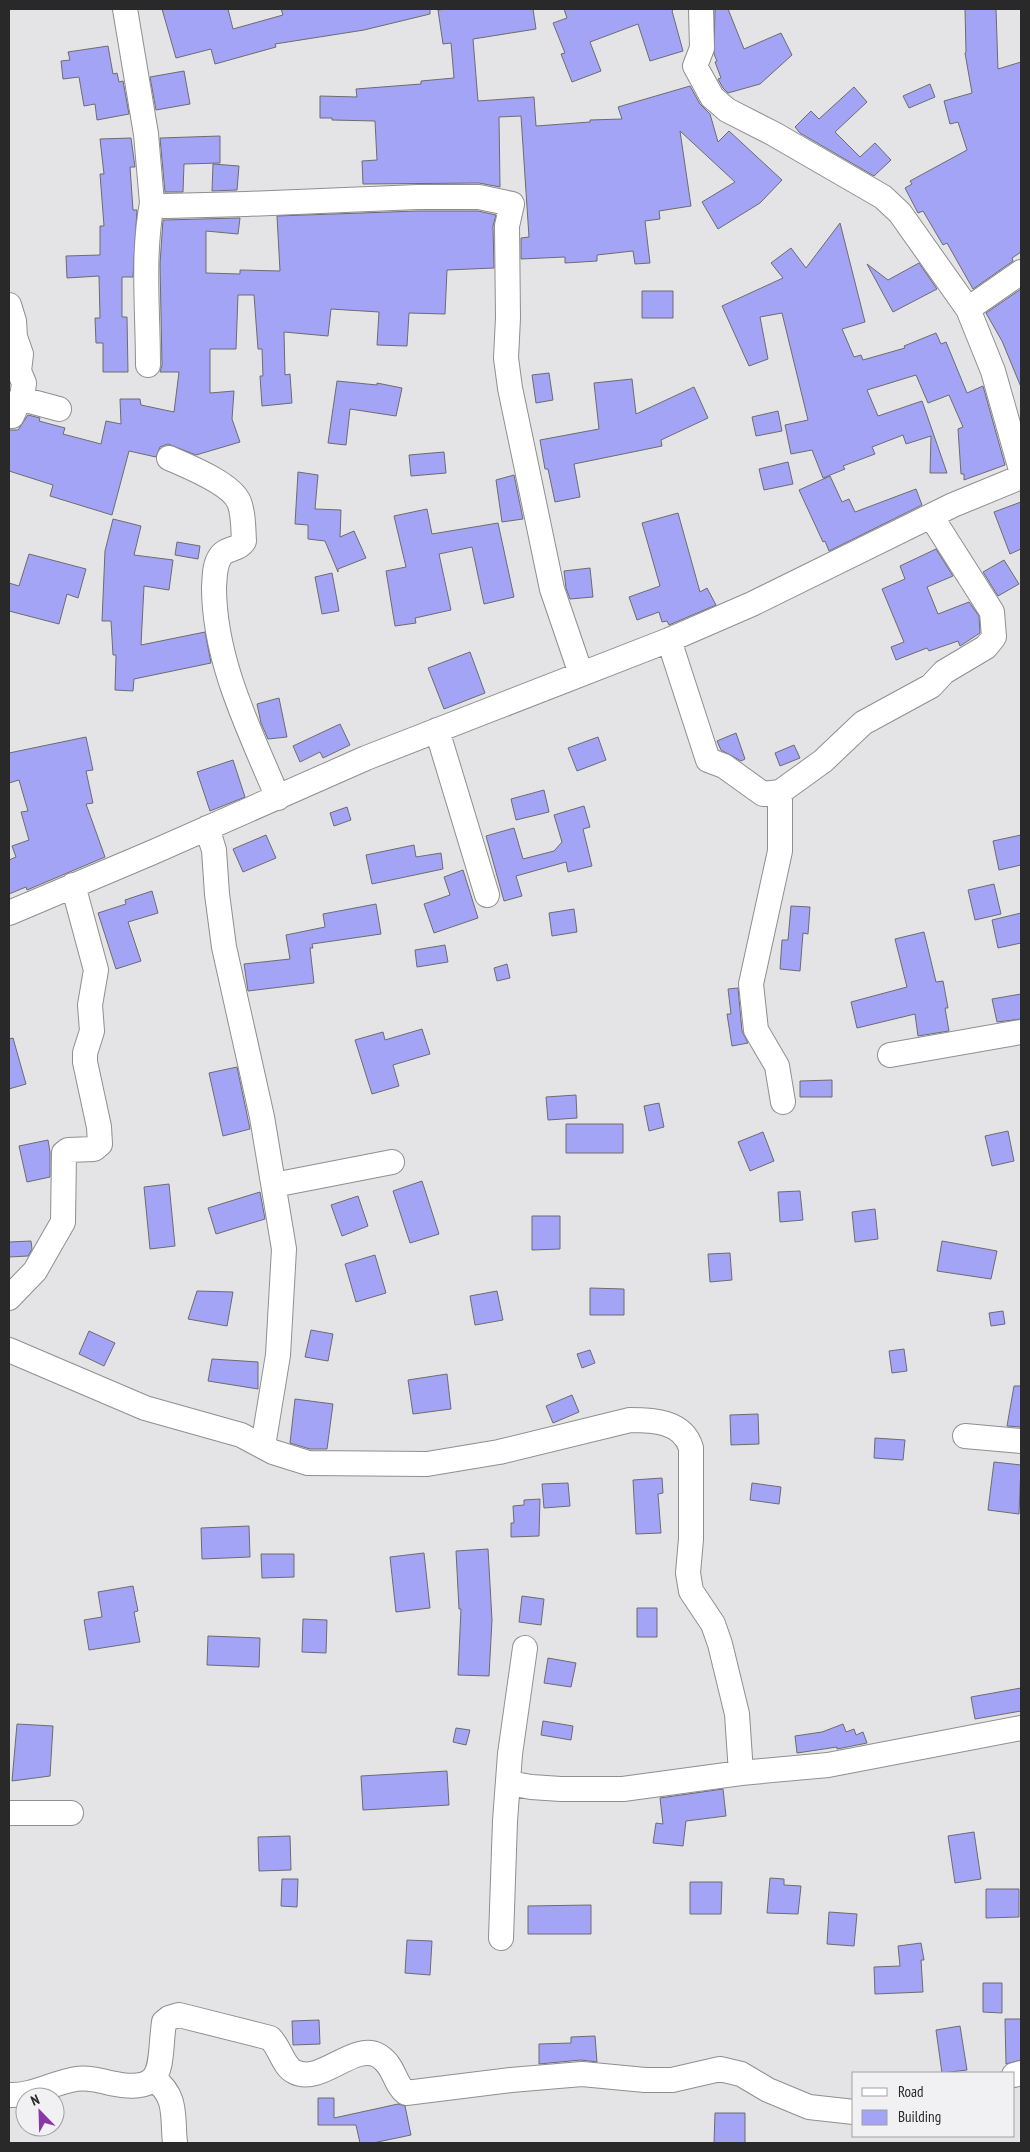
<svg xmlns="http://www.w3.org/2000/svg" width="1030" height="2152" font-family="'PT Sans Narrow',sans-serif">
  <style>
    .building { fill: #a3a4f6; stroke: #6c6c6f }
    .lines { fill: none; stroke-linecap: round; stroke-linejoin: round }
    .minor-casing { stroke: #8f8f92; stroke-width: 26 }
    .minor { stroke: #fff; stroke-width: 24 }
  </style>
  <rect width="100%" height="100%" fill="#e4e4e7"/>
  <!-- building -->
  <path class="building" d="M162,9H228L233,29L283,15L281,9H430V14L364,30L275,44L276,47L215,64L211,49L176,58Z
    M447,9H533L536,29L473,39L478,101L534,97L536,126L590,122V120L622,119L618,107L690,86L700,104L710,114L718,142L729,131L782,180L760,203L718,229L702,202L735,182L680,131L691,206L659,211L660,219L645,221L650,263L635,264L633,251L597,255V261L565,263V257L521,259V238L529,237L521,116L499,117L500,187L479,183L363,184L362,161L377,160L375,121L332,120V118H320V96L357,97L356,89L421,84V81L454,78L451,43L443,44L438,10Z
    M564,9H674L672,11L683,51L650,61L638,24L590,42L601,71L572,82L561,54L565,53L553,23L567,18Z
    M715,9H728L744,49L781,33L792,55L760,84L728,93L723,88L718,79L721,78L715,62L717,61L714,54Z
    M965,9H996L998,69L1021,62V252L1012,258L1013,261L973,289L947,243L943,245L923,211L918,213L905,188L912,184L910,181L967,150L958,122L950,124L944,101L972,93L965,53L966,52Z
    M108,46L113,74L117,73L119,82L123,81L129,114L97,120L95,104L84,106L79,77L63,79L61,61L70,60L68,52Z
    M184,71L190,104L156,110L150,77Z
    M930,84L935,97L909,108L903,96Z
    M854,87L867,102L835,132L860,157L875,143L891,160L874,176L800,133L795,127L811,111L819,119Z
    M220,136V163L184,164L183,192H165L160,138Z
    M131,138L135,167H130L133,210H137L133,277H122V317H127L128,372H103V343H96L95,318H100L99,276L67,278L66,256L100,255V226H104L100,174H104L100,139Z
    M213,164L239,166L237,190L212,191Z
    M418,211H478L496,215L493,226L494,268L447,270L445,314L409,313L407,346L377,345L379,312L331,309L328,336L284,332L285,375L290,374L292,403L262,406L260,376H263L262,349H258L254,295H238L236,349H210V393L234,391L232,419L240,442L196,455L168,444L160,447L156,457L129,451L112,515L50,496L53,485L9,471V430H18L28,415L40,418L39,421L65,428L63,434L101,444L106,421L121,424L120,399H140L141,405L174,412L179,372H160L162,365L160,264L163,220L240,218L238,234L206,231V273L240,274V270L280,271L277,216Z
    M840,223L865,322L842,329L854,357L861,355L863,360L905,348L904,346L936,333L941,344L946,342L967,393L983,386L1005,465L964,480V474H961L958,429L963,427L949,395L928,403L916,375L867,390L878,416L922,401L947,473H930L931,436L906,444L903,435L872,447L875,454L843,466L845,469L823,478L812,450L791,454L785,425L808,420L782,313L760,317L768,359L749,366L722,306L783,278L771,263L791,248L806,268Z
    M919,263L937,289L893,312L867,264L888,280Z
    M1021,289V387L1002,341L986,313Z
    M642,291H673V318H642Z
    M549,373L553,400L536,403L532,375Z
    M632,379L636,414L694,387L708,418L661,440L662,446L574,464L580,497L555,502L548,469H545L540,440L599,429L594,383Z
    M337,381L377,385V383L402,388L396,416L350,409L346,445L328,443Z
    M778,411L782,431L756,436L752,417Z
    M444,452L446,473L411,476L409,455Z
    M788,462L793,484L764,490L759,469Z
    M298,472L318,475L315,509L341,510L340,537L354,531L366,558L338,569V572L325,541L308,539V525L295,524Z
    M514,475L523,519L502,522L496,480Z
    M830,476L842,502L849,499L855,512L916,489L922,505L829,551L825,541L823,542L799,490Z
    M1021,502V549L1010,554L994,512Z
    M427,509L432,534L498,523L514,597L484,604L472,547L439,554L451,610L415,618L416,623L395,626L386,571L406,567L394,516Z
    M678,513L700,592L707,588L716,605L669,625L667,621L662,622L659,612L637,620L629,597L660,586L642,523Z
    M113,519L141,526L134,555L173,560L169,590L144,586L141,645L205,632L211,663L134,679L133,691L115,690L116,655H113L111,621H102L105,551Z
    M177,542L200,546L198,559L175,555Z
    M936,549L953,576L927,587L938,614L969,602L979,616L980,633L960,646L958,641L929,651L927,648L896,660L891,647L904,642L882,589L905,579L900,566Z
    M29,554L86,569L78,598L67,594L59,624L9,611V583L19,586Z
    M1004,560L1019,584L998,596L983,572Z
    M590,568L593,597L570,599L566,588L564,571Z
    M332,573L339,611L322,614L315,577Z
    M470,652L485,693L444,709L428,668Z
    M279,698L287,737L268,739L261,723L257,704Z
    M340,724L350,745L323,758L320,752L300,762L293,746Z
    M736,733L745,759L741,761L721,750L717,741Z
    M86,737L93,770L86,771L93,803L86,804L105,857L27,890L26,887L9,894V860L16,857L12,846L29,840L21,812L28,811L19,780L9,783V753Z
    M598,737L606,760L577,771L568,748Z
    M794,745L800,758L780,766L775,753Z
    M233,760L245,797L210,811L197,772Z
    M544,790L549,812L516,820L511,799Z
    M584,806L590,827L583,829L592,866L568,872L566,862L516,876L522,896L504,901L486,836L514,828L523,859L554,851L562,842L554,815Z
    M347,807L351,820L334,826L330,813Z
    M266,835L276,858L243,872L233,849Z
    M1021,835V865L999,870L993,841Z
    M414,845L416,857L441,853L443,869L372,884L366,855Z
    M463,870L478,918L434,933L424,904L450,895L444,877Z
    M994,884L1001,914L975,920L968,890Z
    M152,891L158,913L128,922L141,961L116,969L98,913L126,904L125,900Z
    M376,904L381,934L312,944L313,948H310L314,983L248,991L244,964L290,959L286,935L325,927L323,914Z
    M791,906L810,907L808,934L803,933L800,971L780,969L782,940H788Z
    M574,909L577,932L552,936L549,913Z
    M1021,913V943L998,948L992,920Z
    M924,932L936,982L943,981L948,1008H945L949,1031L918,1036L915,1014L857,1028L851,1002L907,987L895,939Z
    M445,945L448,962L417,967L415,950Z
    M507,964L510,978L497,981L494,968Z
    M738,988L742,1031L748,1043L732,1046L727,1014H731L728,989Z
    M1021,994V1019L997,1022L992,999Z
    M422,1029L430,1054L393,1065L399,1086L372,1094L355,1040L383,1032L385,1040Z
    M13,1038L26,1084L9,1089V1039Z
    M237,1067L250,1129L223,1136L209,1073Z
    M832,1080V1097H800V1081Z
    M576,1095L577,1118L548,1120L546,1097Z
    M659,1103L664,1127L649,1131L644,1106Z
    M566,1124H623V1153H566Z
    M1008,1131L1014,1161L992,1166L985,1136Z
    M763,1132L774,1161L750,1171L738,1142Z
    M48,1140L50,1152V1177L27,1182L19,1146Z
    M422,1181L439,1234L410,1243L393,1191Z
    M169,1184L175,1246L150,1249L144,1187Z
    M800,1191L803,1220L780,1222L778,1192Z
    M260,1192L265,1219L216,1234L208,1208Z
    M358,1196L368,1226L342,1236L331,1205Z
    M875,1209L878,1239L855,1242L852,1212Z
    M532,1216H560V1249L532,1250Z
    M31,1241L32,1249L28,1256L9,1257V1242Z
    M942,1241L997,1251L991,1279L937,1271Z
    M730,1253L732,1280L710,1282L708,1254Z
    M375,1255L386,1293L356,1302L345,1264Z
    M590,1288L624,1289V1315H590Z
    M197,1291L233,1292L227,1326L188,1319Z
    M497,1291L503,1320L475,1325L470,1296Z
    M1003,1311L1005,1324L991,1326L989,1313Z
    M311,1330L333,1334L328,1361L305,1357Z
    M89,1331L115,1343L104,1366L79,1354Z
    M904,1349L907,1371L892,1373L889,1351Z
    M590,1350L595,1363L582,1368L577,1354Z
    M212,1359L258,1362V1389L208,1381Z
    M447,1374L451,1409L413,1414L408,1380Z
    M1014,1386H1021V1427L1007,1426Z
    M572,1395L579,1412L553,1423L546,1406Z
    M295,1399L333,1404L327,1449H310L290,1443Z
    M758,1414L759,1444L731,1445L730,1415Z
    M875,1438L905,1440L903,1460L874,1458Z
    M994,1462L1021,1465L1019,1514L988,1510Z
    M662,1478L663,1493L658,1494L661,1533L636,1534L633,1480Z
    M568,1483L570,1506L544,1508L542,1484Z
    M752,1483L781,1487L779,1504L750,1500Z
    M540,1499L539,1536L511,1537V1523H514L513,1506L524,1505V1500Z
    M249,1526L250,1557L202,1559L201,1528Z
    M488,1549L492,1620L489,1676L458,1675L461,1609H459L456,1551Z
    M424,1553L430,1608L396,1612L390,1557Z
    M261,1554H294V1577L262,1578Z
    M133,1586L138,1611L134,1612L140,1642L89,1650L84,1620L102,1617L98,1592Z
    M522,1596L544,1599L541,1625L519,1622Z
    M637,1608H657V1637H637Z
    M303,1619L327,1620L326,1653L302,1652Z
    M208,1636L260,1638L259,1667L207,1665Z
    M548,1658L576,1663L571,1687L544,1683Z
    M1021,1688V1711L975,1719L971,1697Z
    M543,1721L573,1726L571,1740L541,1735Z
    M17,1724L53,1726L50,1776L12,1781Z
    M843,1724L846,1732L854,1729L856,1735L863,1732L867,1743L837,1749V1747L797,1753L795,1736L822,1732Z
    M456,1728L470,1730L466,1745L453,1742Z
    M447,1771L449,1805L363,1810L361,1776Z
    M723,1789L726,1816L686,1821L683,1846L653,1843L656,1823L663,1824L660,1798Z
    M974,1832L981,1879L955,1883L948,1836Z
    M290,1836L291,1870L259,1871L258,1837Z
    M770,1878L784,1879V1885L801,1886L798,1914L767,1913Z
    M282,1879H298L297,1907L281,1906Z
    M690,1882H722L721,1914H690Z
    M986,1889H1019V1917L986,1918Z
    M591,1905V1934H528V1906Z
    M829,1912L857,1914L854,1946L827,1944Z
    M407,1940L432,1941L430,1975L405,1973Z
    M921,1943L924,1960H921L923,1992L875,1994L874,1967L900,1966L898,1946Z
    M983,1983H1002V2013L983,2012Z
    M1005,2019H1021V2060L1006,2064Z
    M319,2020L320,2044L293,2045L292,2021Z
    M960,2026L967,2070L942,2073L936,2030Z
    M595,2036L597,2062L581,2060L539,2064V2044L571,2043V2037Z
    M318,2098H334V2118L398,2104L405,2106L411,2135L373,2143H360L356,2125H318Z
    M715,2113H745V2143H714Z"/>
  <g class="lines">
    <defs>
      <path id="minor" d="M125,9L146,134L152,203L165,206L246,204L418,197H479L512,204L507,226L508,318L506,358L510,388L552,589L581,674
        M701,9L702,48L695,66L712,97L727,110L774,134L883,197L900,213L968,309
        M1021,272L968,309L993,371L1021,470
        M9,305L14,321L15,337L21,354L19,371L24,383L22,399L59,409
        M148,365C148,312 142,256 152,203
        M9,416H12L19,400L22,399
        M169,458C187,466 231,483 239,502C244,514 243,528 244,541C239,550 225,548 220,557C214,566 215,577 214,587C214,661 250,731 278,798
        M669,640L708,760L724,766L763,794L780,792L823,761L863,723L931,686L944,672L986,647L994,637L992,612L931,516
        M437,730L487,895
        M780,792V851L751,984L756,1030L777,1066L783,1102
        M207,828L214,850L217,894L224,947L262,1117L284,1249L278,1355L263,1446
        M9,913L151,853L366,758L669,640L752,604L953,505L1021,477
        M890,1055L1021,1032
        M274,1185L392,1162
        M9,1298L35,1271L63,1222L64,1153L68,1150L94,1149L100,1144L99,1127L85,1062V1053L92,1031L90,1005L96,970L73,885
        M9,1350L145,1408L241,1435L273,1452L308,1463L427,1464L499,1452L630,1420C653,1420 683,1421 691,1448V1539L688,1573L691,1591L713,1624L720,1644L737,1714L741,1773
        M965,1436L1021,1441
        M509,1783L531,1787L561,1789H623L741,1773L828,1765L1021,1728
        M9,1813H71
        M501,1938L505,1821L510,1754L525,1648
        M1014,2075L1021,2073
        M154,2079C178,2097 172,2117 175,2143
        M9,2095C33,2096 52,2083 76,2079C87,2077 99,2080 110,2083C168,2095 158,2066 164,2022L169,2018L179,2015L270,2038C280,2047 283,2067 295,2072C321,2085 355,2041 379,2056C395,2066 394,2084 406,2093L511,2080L582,2074L645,2080H672L720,2069L741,2074L768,2090L809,2107L854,2112"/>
    </defs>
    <!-- minor casing -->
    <use href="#minor" class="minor-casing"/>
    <!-- minor -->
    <use href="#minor" class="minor"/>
  </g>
  <!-- border -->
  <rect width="1030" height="2152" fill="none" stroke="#29292a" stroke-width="20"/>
  <!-- legend -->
  <rect x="852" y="2072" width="162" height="65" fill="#f1f1f4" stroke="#a1a1a3"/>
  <rect x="862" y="2088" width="25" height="8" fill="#ffffff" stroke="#a1a1a3"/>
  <text x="898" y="2097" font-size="15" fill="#29292a">Road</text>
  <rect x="862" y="2110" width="25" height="15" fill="#a3a4f6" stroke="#a1a1a3"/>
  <text x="898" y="2122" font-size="15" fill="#29292a">Building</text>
  <!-- north arrow -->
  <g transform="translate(40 2112) rotate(337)"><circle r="24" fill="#f1f1f4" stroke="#a1a1a3"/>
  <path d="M0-4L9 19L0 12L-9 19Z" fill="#8838a7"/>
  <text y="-8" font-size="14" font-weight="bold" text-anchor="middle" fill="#29292a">N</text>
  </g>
</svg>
